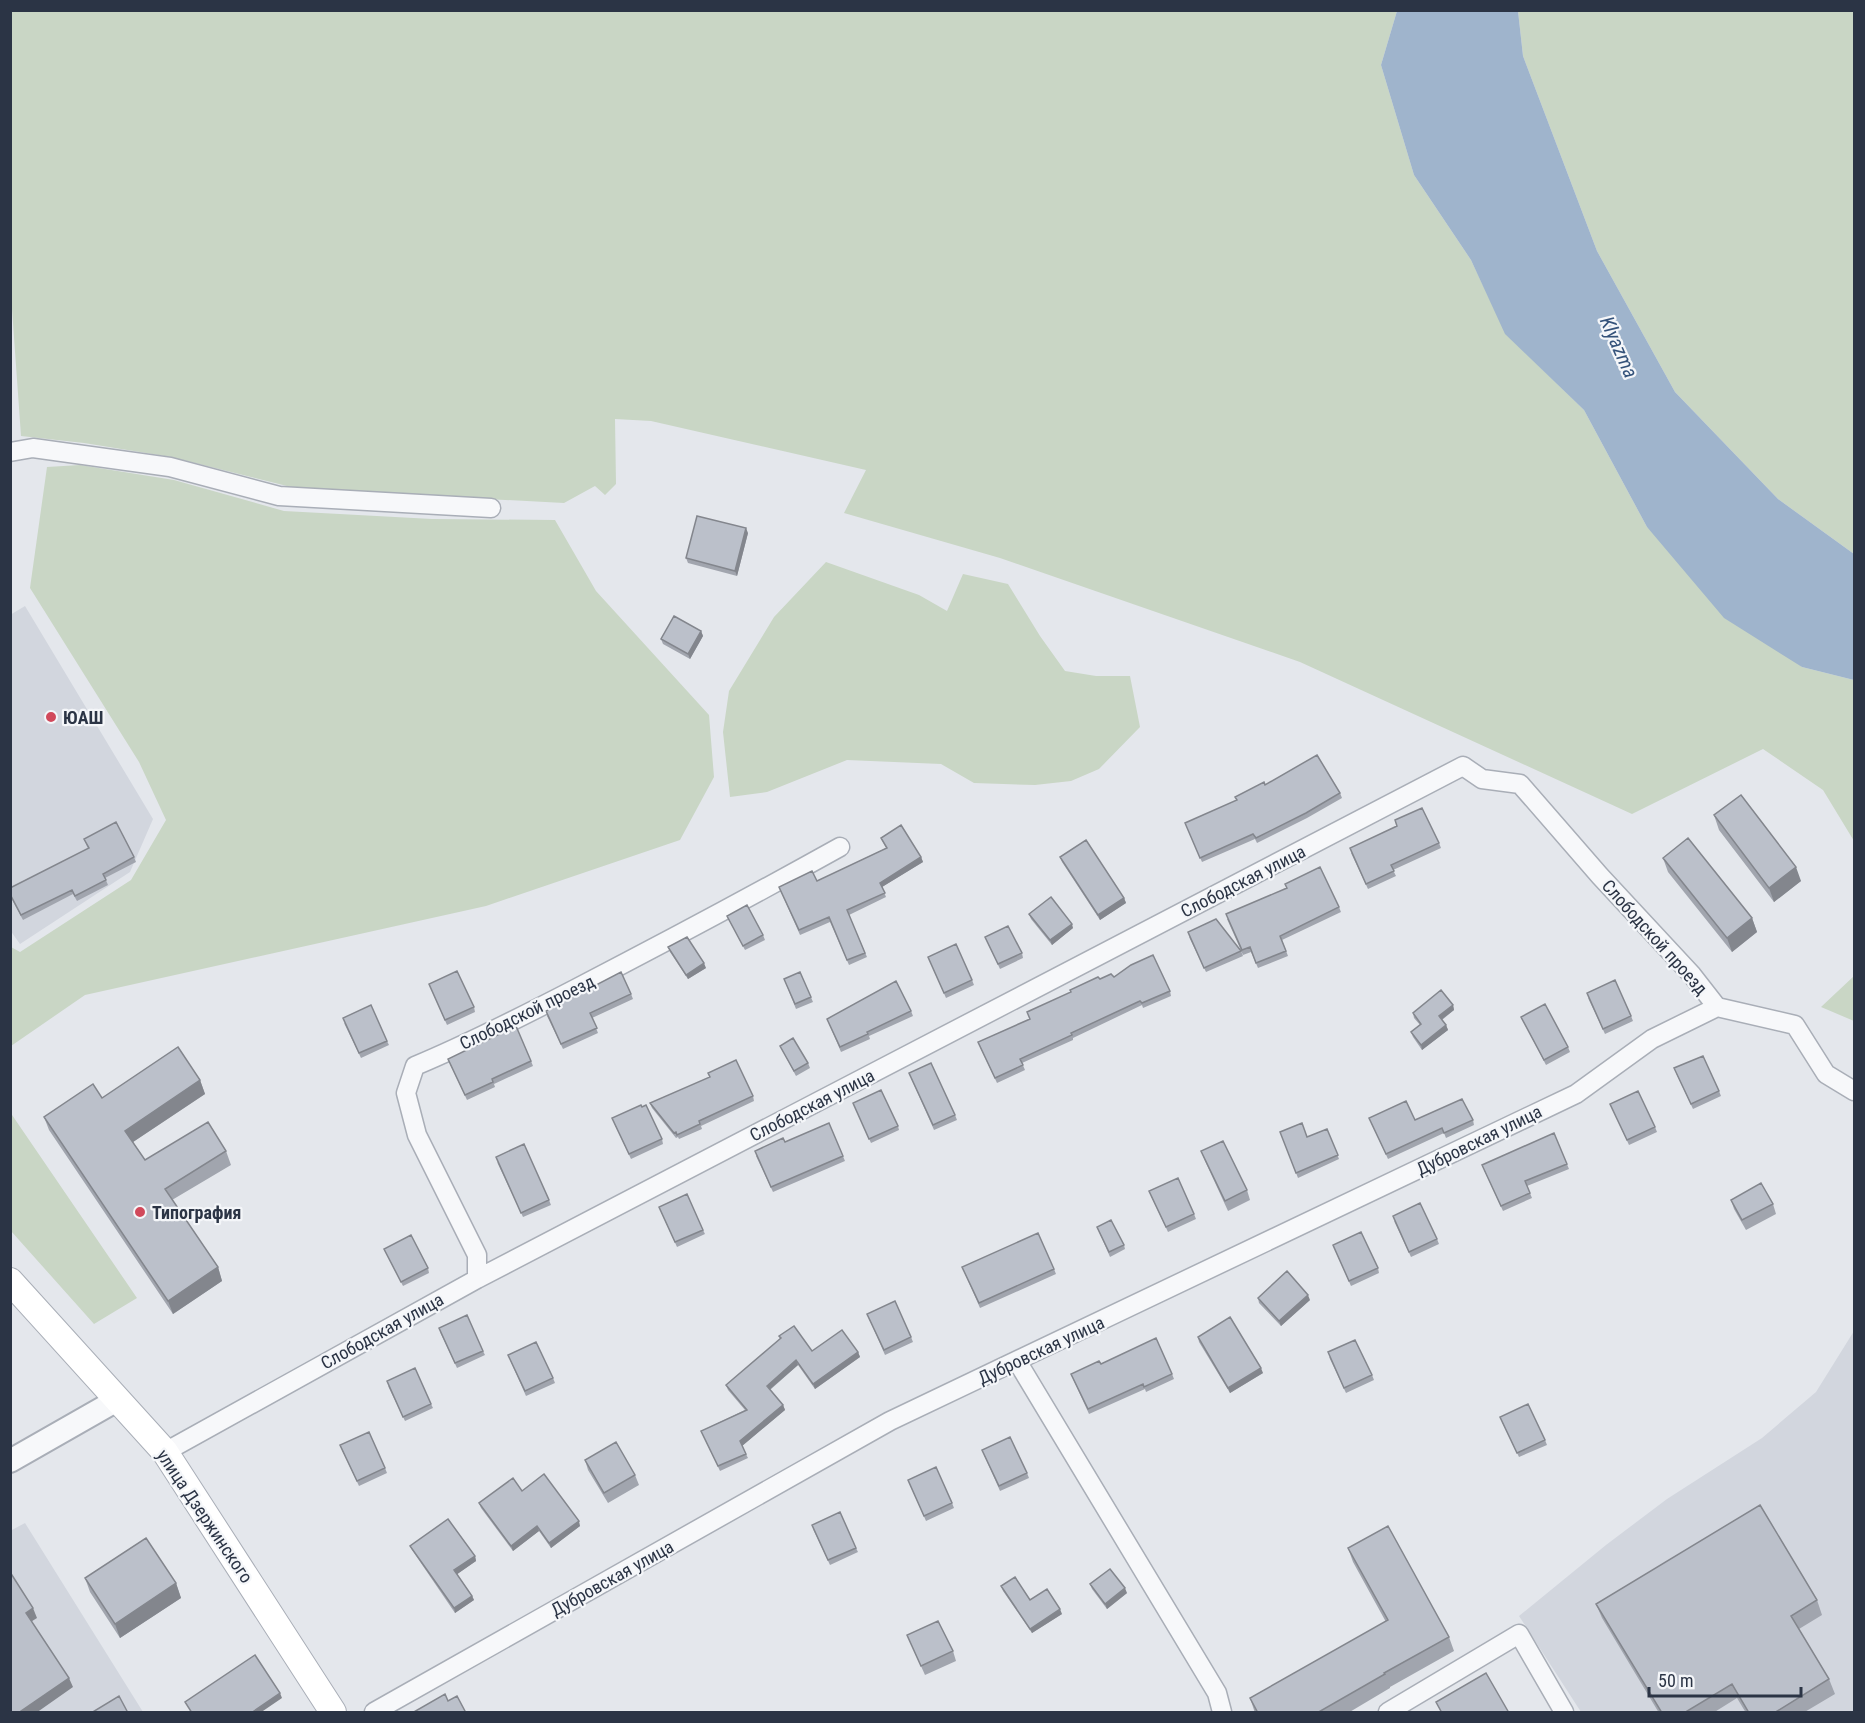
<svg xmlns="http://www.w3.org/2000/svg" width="1865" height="1723" font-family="'Roboto Condensed',sans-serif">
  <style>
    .built { fill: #d2d6de }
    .green { fill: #c9d6c5 }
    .water { fill: #9fb4cc }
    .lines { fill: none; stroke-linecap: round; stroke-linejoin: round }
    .minor-casing { stroke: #a9aeb7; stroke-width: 21 }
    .tertiary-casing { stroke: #a9aeb7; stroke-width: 26 }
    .secondary-casing { stroke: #a9aeb7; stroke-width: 28 }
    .minor { stroke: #f7f8fa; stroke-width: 18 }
    .tertiary { stroke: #f7f8fa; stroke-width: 22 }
    .secondary { stroke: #fff; stroke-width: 26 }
    .wall { fill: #a1a5ae }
    .shaded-wall { fill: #83868d }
    .building { fill: #bbc0ca; stroke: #83868d; stroke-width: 1.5 }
    .poi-dot { fill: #d1495b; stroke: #f4f6f9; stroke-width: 2 }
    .labels { text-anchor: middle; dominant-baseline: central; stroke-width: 4.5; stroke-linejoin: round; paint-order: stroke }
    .poi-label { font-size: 18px; font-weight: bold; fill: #2b3445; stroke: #f4f6f9; text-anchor: start }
    .street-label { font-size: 18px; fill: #2b3445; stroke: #f4f6f9 }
    .water-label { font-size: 20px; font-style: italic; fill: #34527a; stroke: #f4f6f9 }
  </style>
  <rect width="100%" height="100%" fill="#e4e7ec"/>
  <!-- built -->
  <path class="built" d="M25,606L153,819L130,872L20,944L10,930V615Z
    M1854,1331V1712H1581L1519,1616L1606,1545L1667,1499L1762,1438L1816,1392Z
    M25,1523L143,1712H11L10,1531Z"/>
  <!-- green -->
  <path class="green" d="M11,11H1397L1381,65L1414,175L1471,260L1506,334L1584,410L1647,527L1802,667L1854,680V841L1823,790L1763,749L1632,814L1300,662L1000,558L844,513L866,470L651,421L615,419L616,484L605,495L595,486L564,503L299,489L171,457L84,443L21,436L12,309L11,310Z
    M1518,11H1854V554L1778,499L1675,392L1597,251L1523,56Z
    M80,465L174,480L284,511L432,519L555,520L596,591L709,715L714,777L680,840L486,906L85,995L11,1046V947L20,952L131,880L166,820L139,762L30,588L47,467Z
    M826,562L919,595L947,611L963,574L1008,584L1040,636L1065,671L1096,676H1130L1140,727L1099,769L1071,781L1035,785L974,783L941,764L847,760L767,792L730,797L723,732L729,691L774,617Z
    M1854,976V1021L1821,1007Z
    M10,1112L137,1298L94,1324L11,1231Z"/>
  <!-- water -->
  <path class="water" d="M1397,11H1518L1523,56L1597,251L1675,392L1778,499L1854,554V680L1802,667L1724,618L1647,527L1584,410L1505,334L1471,260L1414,175L1381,65Z"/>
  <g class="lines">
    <defs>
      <path id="minor" d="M10,452L33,448L170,467L279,496L491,508
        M477,1279V1255L417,1135L406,1093L415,1066C470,1043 523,1016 575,989C664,943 752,896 840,847
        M1017,1361L1217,1693L1222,1712
        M165,1452L477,1279L1463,766L1482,779L1520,784L1600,876L1692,975L1717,1007L1795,1025L1826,1074L1854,1091
        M374,1712L890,1421L1576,1094L1652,1039L1717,1007
        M1388,1712L1519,1634L1564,1712"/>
      <path id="tertiary" d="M10,1461L117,1400"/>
      <path id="secondary" d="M10,1281L165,1452L333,1712"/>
    </defs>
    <!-- minor casing -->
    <use href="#minor" class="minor-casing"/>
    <!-- tertiary casing -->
    <use href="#tertiary" class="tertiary-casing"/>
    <!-- secondary casing -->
    <use href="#secondary" class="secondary-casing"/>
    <!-- minor -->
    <use href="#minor" class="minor"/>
    <!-- tertiary -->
    <use href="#tertiary" class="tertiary"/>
    <!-- secondary -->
    <use href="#secondary" class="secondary"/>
  </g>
  <!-- wall -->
  <path class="wall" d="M748,533L737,576L688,563L686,558Z
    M701,631L703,636L690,659L663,644L661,639Z
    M1265,785L1340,793L1342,798L1307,818L1257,843L1255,839L1202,862L1187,828Z
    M1714,815L1801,881L1774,902L1719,830Z
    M881,838L921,857L923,862L882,887L886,897L849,915L867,957L849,965L830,922L800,935L781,892L817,881L886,848Z
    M84,839L134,857L136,862L105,878L108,885L77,901L73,894L23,920L10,896V888L88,849Z
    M1439,843L1441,848L1393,870L1396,876L1368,889L1351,853Z
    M1060,857L1124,898L1126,903L1100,920L1062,862Z
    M1663,858L1752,918L1757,932L1732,952L1668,872Z
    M1339,907L1341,912L1282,940L1288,956L1258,968L1251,952L1243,955L1227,919Z
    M1029,914L1073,928L1052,945L1031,919Z
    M727,916L763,935L765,940L745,950Z
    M985,937L1022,953L1023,958L1000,969Z
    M1189,937L1241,951L1243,956L1206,972Z
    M668,947L706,968L688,979L670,952Z
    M928,957L972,980L974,985L946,998Z
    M800,972L813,1002L796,1009L784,979Z
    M1114,977L1170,991L1171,996L1143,1008L1142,1005L1073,1038V1040L1022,1063L1025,1070L997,1083L980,1047L1100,979Z
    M431,989L474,1007L475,1012L447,1025Z
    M631,994L633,999L592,1018L598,1033L563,1049L547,1016Z
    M1588,998L1631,1016L1633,1021L1605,1034Z
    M1453,1005L1454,1010L1442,1020L1446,1025L1448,1030L1422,1050L1413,1037L1411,1032L1420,1025L1414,1018L1413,1013Z
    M911,1011L913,1016L869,1036L870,1039L841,1052L829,1024Z
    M1521,1017L1568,1047L1570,1052L1546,1065Z
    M344,1023L387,1041L389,1045L361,1058Z
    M780,1046L808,1063L810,1068L796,1076Z
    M531,1061L533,1066L494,1084L495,1087L467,1100L450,1064Z
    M1676,1073L1719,1091L1721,1096L1693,1109Z
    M911,1078L955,1115L957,1120L934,1130Z
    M200,1080L205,1094L133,1142L145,1160L226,1151L231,1165L172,1200L218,1267L222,1281L173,1314L49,1130L44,1117L102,1098Z
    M753,1096L754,1101L701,1126L702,1129L679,1139L678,1137L676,1138L652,1108L650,1103Z
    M1610,1104L1655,1127L1657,1132L1629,1145Z
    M855,1108L898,1126L899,1130L871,1143Z
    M1369,1118L1415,1120H1473L1474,1125L1446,1138L1444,1133L1388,1159Z
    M614,1123L662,1139L663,1144L631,1159Z
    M829,1123L845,1161L773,1192L756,1156L785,1142Z
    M1327,1129L1339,1159L1298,1178L1280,1132L1307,1137Z
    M1554,1133L1569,1169L1527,1186L1532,1198L1503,1211L1484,1170Z
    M1201,1151L1247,1190L1250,1200L1228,1211L1205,1161Z
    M497,1162L549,1200L551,1205L523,1217Z
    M1151,1196L1194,1214L1196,1219L1168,1232Z
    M1731,1200L1773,1204L1776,1214L1746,1230L1734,1209Z
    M661,1212L703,1230L705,1234L677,1247Z
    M1394,1221L1437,1239L1439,1244L1411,1257Z
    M1097,1227L1124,1245L1125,1249L1110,1257Z
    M384,1249L428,1268L429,1273L403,1286Z
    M1335,1250L1378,1268L1379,1273L1351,1286Z
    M962,1267L1054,1269L1056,1274L980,1308Z
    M1258,1298L1310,1300L1281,1326L1259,1303Z
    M867,1314L911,1337L913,1342L885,1355Z
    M440,1332L483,1351L485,1355L457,1368Z
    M779,1336L812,1351L858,1352L860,1357L815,1389L798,1365L770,1390L783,1405L785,1410L742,1446L748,1458L720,1471L701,1431L745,1410L728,1390L726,1385L780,1339Z
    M1198,1337L1263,1373L1230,1393L1199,1342Z
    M1329,1357L1372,1375L1374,1380L1346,1393Z
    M510,1360L553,1378L555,1383L526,1396Z
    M1172,1374L1174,1379L1146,1392L1145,1389L1089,1414L1073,1379Z
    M388,1386L431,1404L433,1408L405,1421Z
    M1502,1422L1545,1440L1547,1445L1519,1457Z
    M342,1450L385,1468L387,1473L359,1486Z
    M984,1455L1027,1473L1029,1478L1000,1491Z
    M585,1460L635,1475L639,1485L608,1503L588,1470Z
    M910,1485L952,1503L954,1508L926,1521Z
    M522,1491L580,1526L551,1548L539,1531L513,1551L481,1508L479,1503Z
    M813,1529L856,1548L858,1552L830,1565Z
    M410,1546L475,1556L476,1561L457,1574L472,1596L474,1600L455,1613L412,1550Z
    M1348,1548L1449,1637L1454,1651L1390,1687V1688L1348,1713H1255L1250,1698L1386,1622L1353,1562Z
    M85,1578L176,1583L181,1598L120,1638L90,1592Z
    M1090,1584L1127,1593L1107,1609L1092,1589Z
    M1001,1586L1030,1600L1062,1614L1032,1633L1003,1591Z
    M1817,1600L1822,1615L1799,1629L1829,1679L1835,1694L1803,1713H1746L1737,1698L1713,1713H1659L1602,1618L1596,1604Z
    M907,1635L953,1651L956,1661L925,1675Z"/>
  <!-- shaded-wall -->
  <path class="shaded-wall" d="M746,528L748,533L737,576L735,571Z
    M701,631L703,636L690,659L688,654Z
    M921,857L923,862L882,887L880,883Z
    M1796,867L1801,881L1774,902L1769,888Z
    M1124,898L1126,903L1100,920L1098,915Z
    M1752,918L1757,932L1732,952L1727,938Z
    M1072,924L1073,928L1052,945L1050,940Z
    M704,963L706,968L688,979L686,975Z
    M1453,1005L1454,1010L1441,1020L1439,1016Z
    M1446,1025L1448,1030L1422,1050L1421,1045Z
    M200,1080L205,1094L130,1144L125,1131Z
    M218,1267L222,1281L173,1314L168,1301Z
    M1308,1295L1310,1300L1281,1326L1279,1321Z
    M858,1352L860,1357L815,1389L813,1384Z
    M796,1360L798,1365L768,1391L767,1386Z
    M1261,1368L1263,1373L1230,1393L1228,1388Z
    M783,1405L785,1410L742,1446L740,1441Z
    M579,1521L580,1526L551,1548L549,1543Z
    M537,1526L539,1531L513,1551L511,1546Z
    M475,1556L476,1561L456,1575L454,1570Z
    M176,1583L181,1598L120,1638L115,1624Z
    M1125,1588L1127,1593L1107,1609L1105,1604Z
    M472,1596L474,1600L455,1613L454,1608Z
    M33,1608L37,1618L29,1623L26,1613Z
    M1060,1609L1062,1614L1032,1633L1030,1629Z
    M69,1678L73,1687L36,1713H18Z
    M280,1693L282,1698L260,1713H251Z"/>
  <!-- building -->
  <path class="building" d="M697,516L746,528L735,571L686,558Z
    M674,616L701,631L688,654L661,639Z
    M1317,755L1340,793L1306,813L1256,838L1253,834L1200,858L1185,823L1237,800L1235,797L1264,782L1265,785Z
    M1741,795L1796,867L1769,888L1714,815Z
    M1422,808L1439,843L1391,865L1394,871L1366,884L1350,848L1397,826L1395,820Z
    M116,822L134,857L103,874L106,880L75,896L72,890L21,915L10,894V888L89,848L84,839Z
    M901,825L921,857L880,883L885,893L847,910L865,953L847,960L829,917L799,930L779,887L812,871L817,881L887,848L881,838Z
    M1688,838L1752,918L1727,938L1663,858Z
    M1086,840L1124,898L1098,915L1060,857Z
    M1320,867L1339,907L1280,936L1286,951L1256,963L1250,947L1242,950L1226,914L1287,888L1285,884Z
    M1051,897L1072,924L1050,940L1029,914Z
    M747,905L763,935L743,946L727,916Z
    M1216,919L1241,951L1204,968L1188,932Z
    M1008,926L1022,953L998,964L985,937Z
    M687,937L704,963L686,975L668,947Z
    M956,944L972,980L944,993L928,957Z
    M1153,955L1170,991L1142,1003L1140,1001L1071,1033L1072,1035L1020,1059L1023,1065L995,1078L978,1042L1030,1019L1027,1012L1071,992L1070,990L1098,977L1100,979L1111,974L1114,977L1131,965Z
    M457,971L474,1007L445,1020L429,984Z
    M621,972L631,994L590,1013L597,1028L561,1044L546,1011Z
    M800,972L811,997L795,1004L784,979Z
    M1615,980L1631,1016L1603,1029L1587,993Z
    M896,981L911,1011L867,1032L868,1034L840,1047L827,1019Z
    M1441,990L1453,1005L1439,1016L1446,1025L1421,1045L1411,1032L1421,1024L1413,1013Z
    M1545,1004L1568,1047L1544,1060L1521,1017Z
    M371,1005L387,1041L359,1053L343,1018Z
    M516,1026L531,1061L492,1079L493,1082L465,1095L448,1059Z
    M793,1038L808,1063L794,1071L780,1046Z
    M178,1047L200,1080L125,1131L145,1160L208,1122L226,1151L165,1189L218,1267L168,1301L44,1117L93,1084L102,1098Z
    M1703,1056L1719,1091L1691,1104L1674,1068Z
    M736,1060L753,1096L699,1121L700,1124L677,1135L676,1132L674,1133L650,1103L710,1077L708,1073Z
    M931,1063L955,1115L933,1125L909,1073Z
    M881,1090L898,1126L869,1139L853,1103Z
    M1638,1091L1655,1127L1627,1140L1610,1104Z
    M1462,1099L1473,1120L1444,1133L1442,1128L1386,1154L1369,1118L1406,1101L1415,1120Z
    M641,1105L642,1107L646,1105L662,1139L629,1154L612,1118Z
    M829,1123L843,1156L771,1187L755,1151L783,1138L785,1142Z
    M1302,1123L1307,1137L1327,1129L1338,1155L1296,1173L1280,1132Z
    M1554,1133L1567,1164L1525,1181L1530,1193L1501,1206L1482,1165Z
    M1223,1141L1247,1190L1225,1201L1201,1151Z
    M524,1144L549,1200L521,1213L496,1157Z
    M1178,1178L1194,1214L1166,1227L1149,1191Z
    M1761,1183L1773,1204L1742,1220L1731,1200Z
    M687,1194L703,1230L675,1242L659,1207Z
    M1420,1203L1437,1239L1409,1252L1393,1216Z
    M1111,1220L1124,1245L1109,1252L1097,1227Z
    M1361,1232L1378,1268L1349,1281L1333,1245Z
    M1038,1233L1054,1269L979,1303L962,1267Z
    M411,1235L428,1268L401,1282L384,1249Z
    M1287,1271L1308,1295L1279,1321L1258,1298Z
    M895,1301L911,1337L884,1350L867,1314Z
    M467,1315L483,1351L455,1363L439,1328Z
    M1230,1317L1261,1368L1228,1388L1198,1337Z
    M794,1326L812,1351L842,1330L858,1352L813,1384L796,1360L767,1386L783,1405L740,1441L746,1454L718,1466L701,1431L747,1410L726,1385L781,1338L779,1336Z
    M1156,1338L1172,1374L1144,1387L1143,1384L1088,1409L1071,1374L1099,1361L1101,1364Z
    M1355,1340L1372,1375L1344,1388L1328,1352Z
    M536,1342L553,1378L525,1391L508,1355Z
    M415,1368L431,1404L403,1417L387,1381Z
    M1528,1404L1545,1440L1517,1453L1500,1417Z
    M369,1432L385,1468L357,1481L340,1445Z
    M1010,1437L1027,1473L999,1486L982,1450Z
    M616,1442L635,1475L604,1493L585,1460Z
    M936,1467L952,1503L924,1516L908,1480Z
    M544,1474L579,1521L549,1543L537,1526L511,1546L479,1503L513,1478L522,1491Z
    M1760,1505L1817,1600L1791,1616L1829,1679L1774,1713H1749L1732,1684L1684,1713H1662L1596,1604Z
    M840,1512L856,1548L828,1560L812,1525Z
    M448,1519L475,1556L454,1570L472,1596L454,1608L410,1546Z
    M1388,1526L1449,1637L1384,1673L1385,1674L1317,1713H1258L1250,1698L1388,1620L1348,1548Z
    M146,1538L176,1583L115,1624L85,1578Z
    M1110,1569L1125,1588L1105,1604L1090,1584Z
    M10,1572L33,1608L26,1613L69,1678L18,1713H10Z
    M1015,1577L1030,1600L1047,1589L1060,1609L1030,1629L1001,1586Z
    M938,1621L953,1651L921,1666L907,1635Z
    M255,1655L280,1693L251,1713H192L185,1702Z
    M1486,1673L1509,1713H1442L1436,1702Z
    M445,1694L448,1701L457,1696L466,1713H412Z
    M119,1696L128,1713H91Z"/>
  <!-- markers -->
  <g class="poi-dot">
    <circle cx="51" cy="717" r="6"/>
    <circle cx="140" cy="1212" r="6"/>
  </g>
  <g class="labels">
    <!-- poi labels -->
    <g class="poi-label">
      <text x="63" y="717">ЮАШ</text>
      <text x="152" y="1212">Типография</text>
    </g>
    <!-- street labels -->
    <g class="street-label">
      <text transform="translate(1243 881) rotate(-27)">Слободская улица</text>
      <text transform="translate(1655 937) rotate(48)">Слободской проезд</text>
      <text transform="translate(527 1012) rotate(-26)">Слободской проезд</text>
      <text transform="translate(812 1105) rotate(-27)">Слободская улица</text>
      <text transform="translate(1479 1140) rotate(-26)">Дубровская улица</text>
      <text transform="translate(382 1331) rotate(-29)">Слободская улица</text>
      <text transform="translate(1041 1350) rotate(-25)">Дубровская улица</text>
      <text transform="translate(205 1516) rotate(56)">улица Дзержинского</text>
      <text transform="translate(612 1578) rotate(-29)">Дубровская улица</text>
    </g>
    <!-- water labels -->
    <g class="water-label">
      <text transform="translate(1619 347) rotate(66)">Klyazma</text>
    </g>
  </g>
  <!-- border -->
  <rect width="1865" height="1723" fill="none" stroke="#2b3445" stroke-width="24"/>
  <!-- scale -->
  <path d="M1649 1687v9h152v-9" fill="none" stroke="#2b3445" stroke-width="3"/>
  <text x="1658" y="1687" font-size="18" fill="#2b3445" stroke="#f4f6f9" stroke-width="4.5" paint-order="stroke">50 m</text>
</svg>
